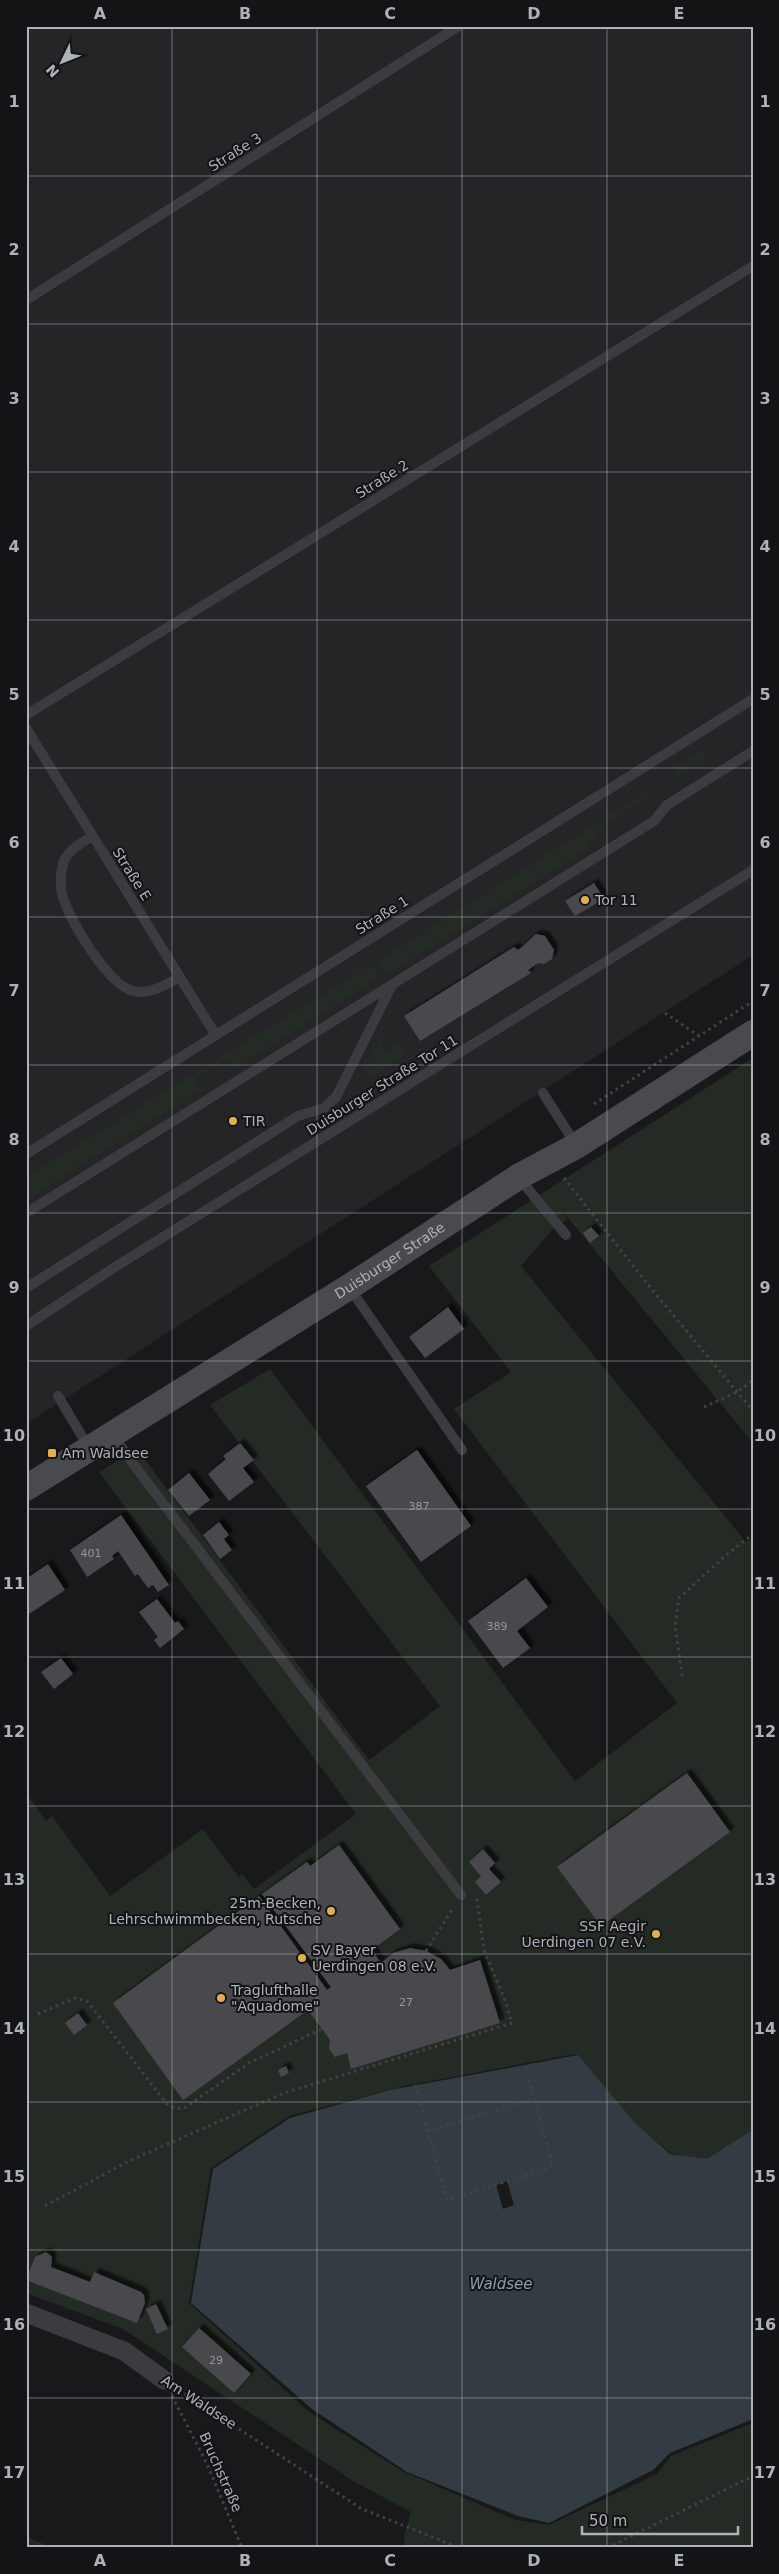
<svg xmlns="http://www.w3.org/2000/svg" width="779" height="2574" font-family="'DejaVu Sans',sans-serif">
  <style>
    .built { fill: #252528 }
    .green { fill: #242b25 }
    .water { fill: #343c43 }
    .pier { fill: #19191b }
    .building { fill: #48494d; filter: url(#shadow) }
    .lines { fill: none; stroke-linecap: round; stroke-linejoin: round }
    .path { stroke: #414246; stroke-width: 3; stroke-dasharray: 2.5 4; stroke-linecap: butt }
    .service { stroke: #3b3b40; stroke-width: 10 }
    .minor { stroke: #3b3b40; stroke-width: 19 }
    .secondary { stroke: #494a4f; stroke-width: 26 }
    .grid { fill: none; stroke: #adb1b9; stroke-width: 1; stroke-opacity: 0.55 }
    .poi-dot { fill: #deb04e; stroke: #141416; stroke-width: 2 }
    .labels { text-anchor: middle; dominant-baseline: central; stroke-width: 4; stroke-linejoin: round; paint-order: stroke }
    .number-label { font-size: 11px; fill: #94979e }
    .street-label { font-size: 14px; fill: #adb1b9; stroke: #141416 }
    .poi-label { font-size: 14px; fill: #adb1b9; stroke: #141416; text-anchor: start }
    .water-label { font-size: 15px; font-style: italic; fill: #889db0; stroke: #141416 }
    .neatline { fill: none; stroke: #adb1b9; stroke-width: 2 }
    .grid-label { font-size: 16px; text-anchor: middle; font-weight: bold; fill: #adb1b9 }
  </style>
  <defs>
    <filter id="shadow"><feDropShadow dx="4.5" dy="-4.5" stdDeviation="1" flood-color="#0009"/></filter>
  </defs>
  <rect width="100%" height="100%" fill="#19191b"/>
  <!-- built -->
  <path class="built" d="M26,26H753V955L26,1424Z"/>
  <!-- green -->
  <path class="green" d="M701,749L706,758L675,779L673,771L678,764Z
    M645,793L648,795L602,825L585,851L388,974L379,960Z
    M372,964L380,977L234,1069L227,1059L195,1079L201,1090L26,1200V1177Z
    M386,1027L388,1028L380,1045L390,1052L397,1040L407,1054L374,1075L370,1076L365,1068Z
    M753,1058V1443L561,1209L568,1220L556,1225L521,1266L746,1542L753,1538V2133L709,2162L671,2153L632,2122L575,2054L405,2086L289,2116L211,2168L189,2303L309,2412L402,2471L515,2520L549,2525L657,2474L671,2456L753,2423V2548H405L404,2537L411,2512L353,2481L123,2329L26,2293V1793L46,1821L52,1816L110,1896L203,1829L239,1877L242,1874L254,1889L356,1814L99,1472L137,1449L369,1760L440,1706L210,1405L270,1369L575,1781L677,1703L454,1409L511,1372L429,1266Z
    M26,2536L52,2548H26Z"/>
  <!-- water -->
  <path class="water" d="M578,2055L634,2122L670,2154L707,2159L753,2130V2419L670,2453L653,2470L549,2523L518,2516L407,2472L312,2409L191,2303L213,2169L290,2118L390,2090Z"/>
  <!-- pier -->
  <path class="pier" d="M507,2181L514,2205L503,2209L496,2185Z"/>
  <!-- building -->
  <path class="building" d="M594,883L604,899L575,916L565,901Z
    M536,934L545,936L554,950L552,959L544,964L538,963L528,970L531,973L420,1041L404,1016L514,947L518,950L522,947Z
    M591,1227L599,1236L590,1243L583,1233Z
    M448,1307L464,1329L425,1358L409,1337Z
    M240,1443L254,1460L243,1468L254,1482L229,1501L208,1474L226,1459L223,1456Z
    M417,1450L471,1526L421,1562L366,1486Z
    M189,1473L210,1500L189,1516L168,1490Z
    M121,1515L169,1585L158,1592L153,1585L148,1588L138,1574L135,1576L118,1551L112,1556L114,1559L87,1577L70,1550Z
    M219,1522L229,1535L224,1539L232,1550L220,1559L203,1535Z
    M48,1564L65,1590L26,1616V1579Z
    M526,1578L548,1607L517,1631L530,1648L503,1668L468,1621Z
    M157,1599L175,1623L178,1621L184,1629L160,1648L154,1640L158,1637L139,1612Z
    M61,1658L73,1674L54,1689L41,1672Z
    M687,1773L730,1832L601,1926L557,1867Z
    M339,1845L400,1929L372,1950L381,1963L393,1953L410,1948L426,1951L441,1959L450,1970L480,1960L500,2023L351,2069L347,2053L335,2057L329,2049L330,2040L308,2010L183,2100L113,2003L259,1896L327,1990L331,1987L262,1894L307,1862L310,1866Z
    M483,1849L495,1863L489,1869L501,1882L486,1895L475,1882L481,1876L469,1862Z
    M78,2013L87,2025L74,2035L65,2023Z
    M286,2066L289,2073L281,2077L278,2070Z
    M46,2252L52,2257L51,2267L90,2282L94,2272L141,2292L144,2295L145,2303L137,2323L26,2280L35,2257Z
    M156,2304L168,2329L157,2334L146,2309Z
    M199,2328L251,2374L234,2393L182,2347Z"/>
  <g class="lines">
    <!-- path -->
    <path class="path" d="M665,1013L699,1036
      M594,1104L753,1001
      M564,1178L649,1286L753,1411
      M704,1407L737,1392L753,1380
      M682,1676L675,1625L679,1598L725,1556L753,1534
      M426,1951L453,1908
      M38,2014L75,1998L87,2001L167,2104L176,2109L186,2107L249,2063L322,2029
      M415,2085L447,2200L553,2167L525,2064
      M428,2131L535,2099
      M45,2206L129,2161L284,2093L512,2023L505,2000L484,1950L477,1899H475
      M179,2390L362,2509L460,2548
      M172,2396L207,2464L242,2548
      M607,2548L753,2476"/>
    <!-- service -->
    <path class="service" d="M26,300L459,26
      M26,715L753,266
      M26,728L215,1034
      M93,836C81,843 67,850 63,864C60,874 60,889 63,898C72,923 107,984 133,991C150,995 165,985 180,977
      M543,1093L576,1145
      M26,1154L753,699
      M518,1177L566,1235
      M26,1213L654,821L667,805L753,751
      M349,1287L462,1450
      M26,1288L298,1116L324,1108L336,1097L391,987
      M26,1326L115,1267L753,870
      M58,1396L89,1448
      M113,1435L137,1469L461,1895"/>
    <!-- minor -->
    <path class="minor" d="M26,2313L124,2351L164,2380"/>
    <!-- secondary -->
    <path class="secondary" id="s1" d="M26,1488L349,1287L518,1177L576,1146L753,1033"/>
  </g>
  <!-- grid -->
  <path class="grid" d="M172,26V2548M317,26V2548M462,26V2548M607,26V2548M26,176H753M26,324H753M26,472H753M26,620H753M26,768H753M26,917H753M26,1065H753M26,1213H753M26,1361H753M26,1509H753M26,1657H753M26,1806H753M26,1954H753M26,2102H753M26,2250H753M26,2398H753"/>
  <!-- markers -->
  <g class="poi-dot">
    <circle cx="585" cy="900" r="5"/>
    <circle cx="233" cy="1121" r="5"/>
    <rect x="47" y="1448" width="10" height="10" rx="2.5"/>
    <circle cx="331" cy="1911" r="5"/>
    <circle cx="656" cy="1934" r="5"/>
    <circle cx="302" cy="1958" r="5"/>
    <circle cx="221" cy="1998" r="5"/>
  </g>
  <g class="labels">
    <!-- number labels -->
    <g class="number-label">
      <text x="419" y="1506">387</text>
      <text x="91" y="1553">401</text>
      <text x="497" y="1626">389</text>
      <text x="406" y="2002">27</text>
      <text x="216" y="2360">29</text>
    </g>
    <!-- street labels -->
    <g class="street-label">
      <text transform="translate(235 152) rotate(-32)">Straße 3</text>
      <text transform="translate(382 479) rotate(-32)">Straße 2</text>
      <text transform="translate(132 874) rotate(58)">Straße E</text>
      <text transform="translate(382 915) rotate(-32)">Straße 1</text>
      <text transform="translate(382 1085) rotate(-32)">Duisburger Straße Tor 11</text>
      <text stroke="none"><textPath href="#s1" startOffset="429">Duisburger Straße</textPath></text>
      <text transform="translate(199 2402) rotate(33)">Am Waldsee</text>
      <text transform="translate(221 2472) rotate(66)">Bruchstraße</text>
    </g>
    <!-- poi labels -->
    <g class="poi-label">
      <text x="595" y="900">Tor 11</text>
      <text x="243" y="1121">TIR</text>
      <text x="62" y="1453">Am Waldsee</text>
      <text x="321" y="1903" text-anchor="end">25m-Becken,<tspan x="321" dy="16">Lehrschwimmbecken, Rutsche</tspan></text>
      <text x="646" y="1926" text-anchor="end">SSF Aegir<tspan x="646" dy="16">Uerdingen 07 e.V.</tspan></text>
      <text x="312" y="1950">SV Bayer<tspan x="312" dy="16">Uerdingen 08 e.V.</tspan></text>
      <text x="231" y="1990">Traglufthalle<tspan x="231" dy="16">"Aquadome"</tspan></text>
    </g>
    <!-- water labels -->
    <g class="water-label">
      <text x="501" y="2284">Waldsee</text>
    </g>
  </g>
  <!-- border -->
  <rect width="779" height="2574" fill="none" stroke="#141416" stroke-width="55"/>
  <!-- north arrow -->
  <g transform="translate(62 62) rotate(227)" stroke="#141416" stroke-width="4" paint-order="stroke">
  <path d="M0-4L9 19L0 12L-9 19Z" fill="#adb1b9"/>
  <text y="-8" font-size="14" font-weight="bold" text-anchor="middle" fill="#adb1b9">N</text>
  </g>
  <!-- scale -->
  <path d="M582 2526v8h156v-8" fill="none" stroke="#adb1b9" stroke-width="2.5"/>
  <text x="589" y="2526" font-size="15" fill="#adb1b9" stroke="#141416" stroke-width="4" paint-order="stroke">50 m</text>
  <rect x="28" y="28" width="724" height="2518" class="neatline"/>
  <g class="grid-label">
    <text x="100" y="19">A</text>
    <text x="245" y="19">B</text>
    <text x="390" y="19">C</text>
    <text x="534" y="19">D</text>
    <text x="679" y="19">E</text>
    <text x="14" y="107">1</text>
    <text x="765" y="107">1</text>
    <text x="14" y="255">2</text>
    <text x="765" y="255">2</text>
    <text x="14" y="404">3</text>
    <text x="765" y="404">3</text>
    <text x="14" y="552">4</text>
    <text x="765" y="552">4</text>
    <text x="14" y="700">5</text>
    <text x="765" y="700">5</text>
    <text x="14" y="848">6</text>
    <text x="765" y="848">6</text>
    <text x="14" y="996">7</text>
    <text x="765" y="996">7</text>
    <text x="14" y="1145">8</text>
    <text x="765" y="1145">8</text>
    <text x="14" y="1293">9</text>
    <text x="765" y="1293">9</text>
    <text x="14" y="1441">10</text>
    <text x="765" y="1441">10</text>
    <text x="14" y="1589">11</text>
    <text x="765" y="1589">11</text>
    <text x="14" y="1737">12</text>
    <text x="765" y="1737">12</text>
    <text x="14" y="1885">13</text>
    <text x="765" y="1885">13</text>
    <text x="14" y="2034">14</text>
    <text x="765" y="2034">14</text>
    <text x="14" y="2182">15</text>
    <text x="765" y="2182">15</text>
    <text x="14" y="2330">16</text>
    <text x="765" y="2330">16</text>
    <text x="14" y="2478">17</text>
    <text x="765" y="2478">17</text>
    <text x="100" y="2566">A</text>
    <text x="245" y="2566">B</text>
    <text x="390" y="2566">C</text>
    <text x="534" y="2566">D</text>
    <text x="679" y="2566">E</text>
  </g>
</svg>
